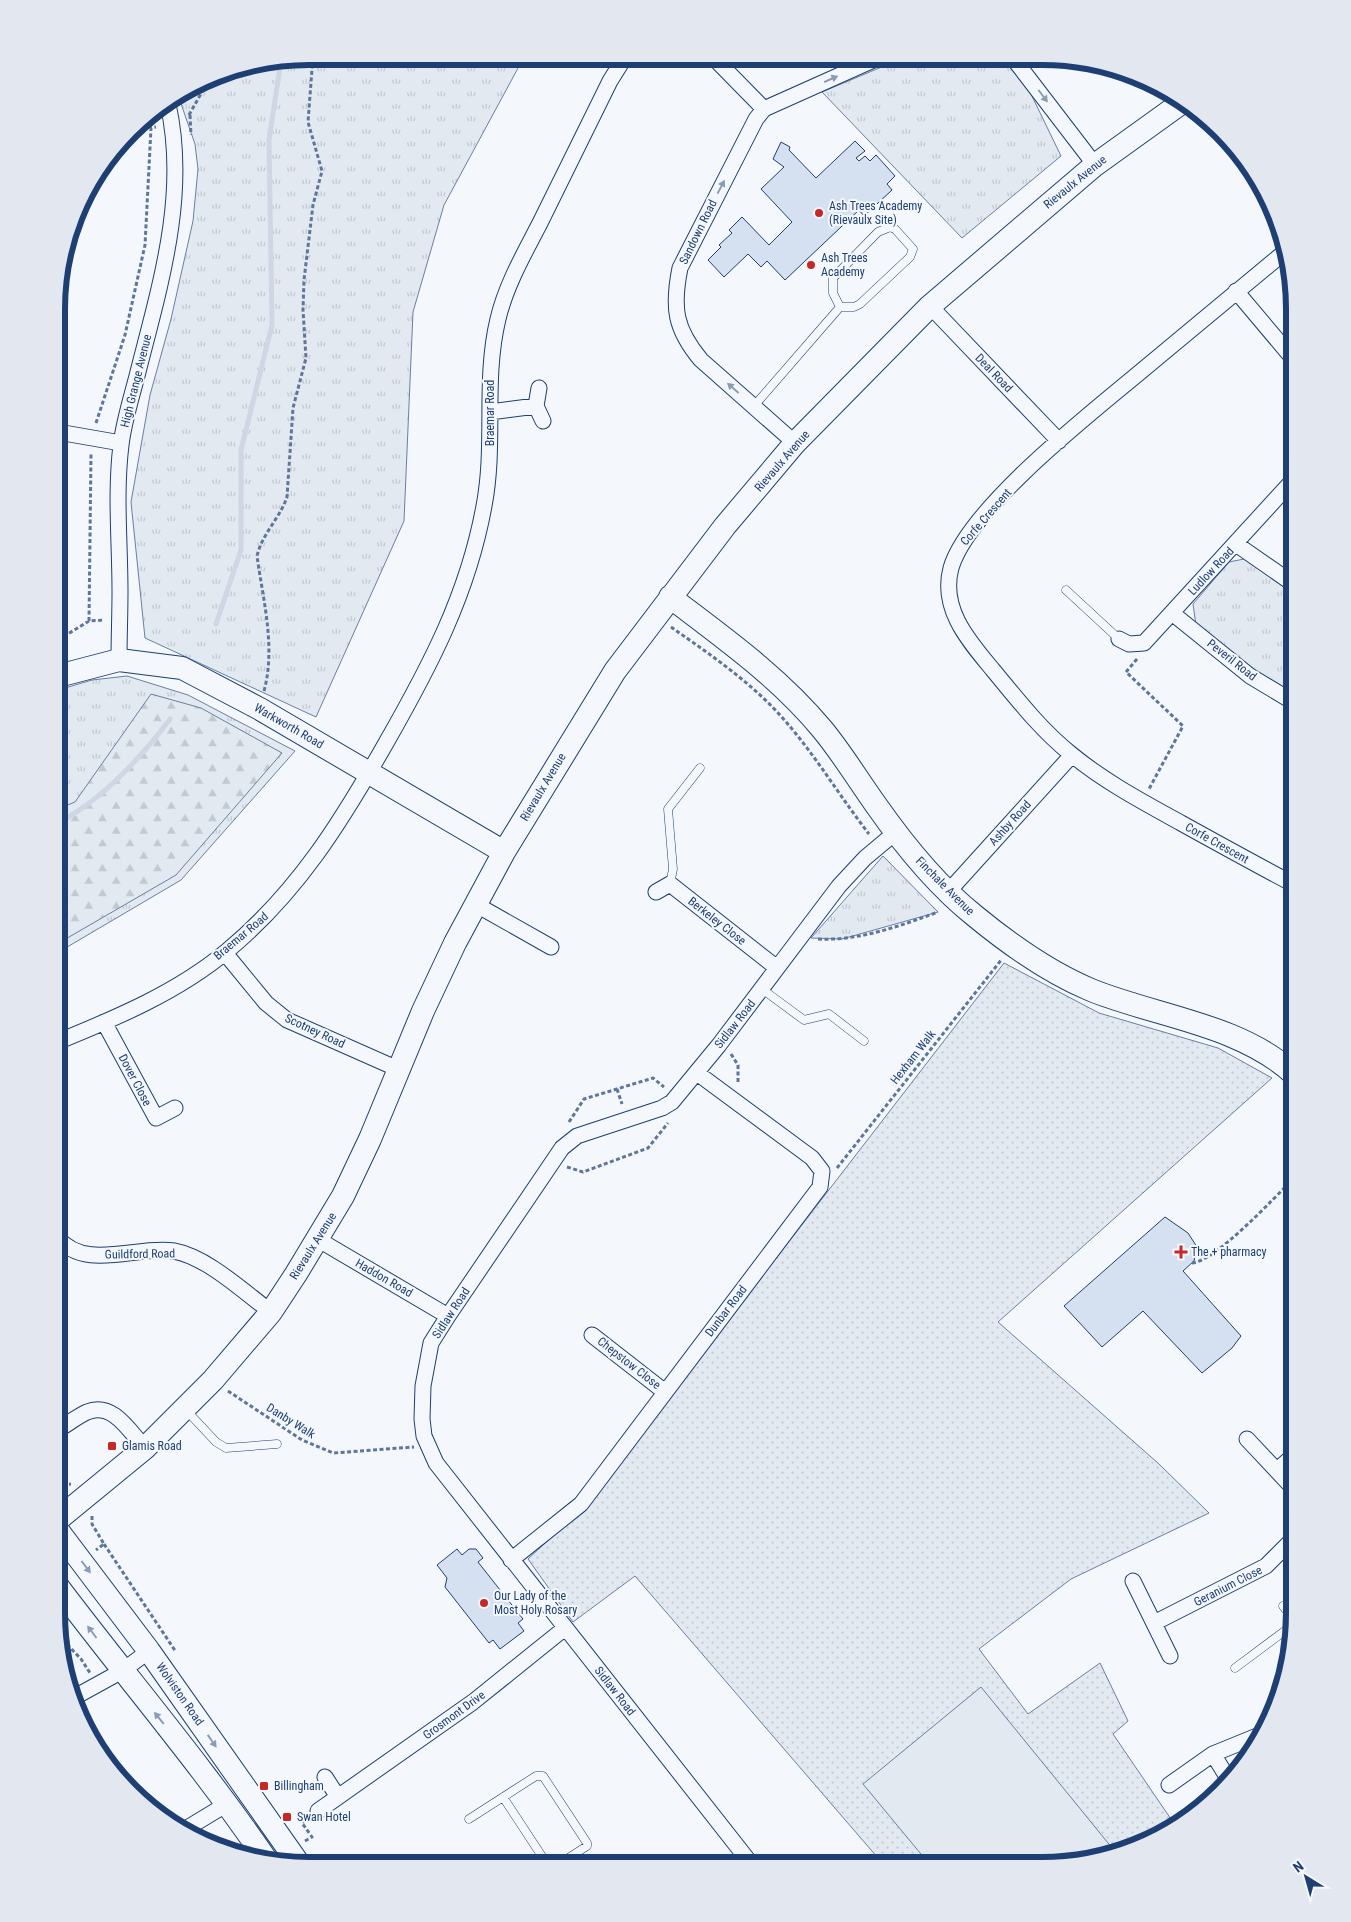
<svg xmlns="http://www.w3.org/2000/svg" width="1351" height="1922" font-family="'Roboto Condensed',sans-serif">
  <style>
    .grass { fill: url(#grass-tufts); stroke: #687fa3 }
    .forest { fill: url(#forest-firs); stroke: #687fa3 }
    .park { fill: url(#park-dots); stroke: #687fa3 }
    .garden { fill: #e3e9f0; stroke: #687fa3 }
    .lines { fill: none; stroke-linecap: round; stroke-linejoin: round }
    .stream { stroke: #cfd7e4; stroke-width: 5 }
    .building { fill: #d5e0f0; stroke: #1d3f73 }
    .lane-casing { stroke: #1d3f73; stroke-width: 9 }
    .street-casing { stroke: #1d3f73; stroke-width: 17 }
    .secondary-casing { stroke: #1d3f73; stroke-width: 24 }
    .path { stroke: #5e769c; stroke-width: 3; stroke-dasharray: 4 2.5; stroke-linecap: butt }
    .lane { stroke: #f4f7fb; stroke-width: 8 }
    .street { stroke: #f4f7fb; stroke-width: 15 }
    .secondary { stroke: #f4f7fb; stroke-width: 22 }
    .oneway { fill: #889bb7 }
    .poi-dot { fill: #c62828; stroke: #f4f7fb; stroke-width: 2 }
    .labels { text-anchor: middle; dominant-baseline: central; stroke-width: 4; stroke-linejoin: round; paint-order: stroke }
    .street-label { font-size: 12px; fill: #1d3f73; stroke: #f4f7fb }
    .poi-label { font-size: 12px; fill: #1d3f73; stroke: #f4f7fb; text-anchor: start }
    .rim { fill: none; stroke: #1d3f73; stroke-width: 6 }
  </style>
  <defs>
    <pattern id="grass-tufts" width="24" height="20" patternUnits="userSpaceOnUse" patternTransform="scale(1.25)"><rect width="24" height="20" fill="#e3e9f0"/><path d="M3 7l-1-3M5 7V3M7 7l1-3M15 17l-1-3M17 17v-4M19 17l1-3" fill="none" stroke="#c2c9d1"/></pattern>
    <pattern id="forest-firs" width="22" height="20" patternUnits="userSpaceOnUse" patternTransform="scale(1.25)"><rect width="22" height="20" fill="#e3e9f0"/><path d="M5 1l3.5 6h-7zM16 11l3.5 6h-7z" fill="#c2c9d1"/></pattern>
    <pattern id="park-dots" width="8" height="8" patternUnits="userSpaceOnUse" patternTransform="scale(1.25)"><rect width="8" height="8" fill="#e3e9f0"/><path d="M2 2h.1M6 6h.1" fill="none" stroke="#c2c9d1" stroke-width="1.8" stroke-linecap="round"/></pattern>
  </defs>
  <rect width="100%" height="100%" fill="#f4f7fb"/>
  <!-- grass -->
  <path class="grass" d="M309,56L524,57L444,205L413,312L404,521L316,717L145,638L131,502L150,395L171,319L193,221L198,169L195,144L179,98L228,70Z
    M903,58H1002L1029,90L1061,156L962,238L822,92Z
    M1244,559L1295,595V696L1260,675L1196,625L1193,604L1229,562Z
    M127,676L188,695L295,751L181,880L57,953L58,690L92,680Z
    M883,856L938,912L842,939L811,938Z"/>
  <!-- forest -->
  <path class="forest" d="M151,694L201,708L282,753L176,875L57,944L58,809L75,802Z"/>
  <!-- park -->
  <path class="park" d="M1004,963L1099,1013L1218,1048L1272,1078L998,1322L1159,1464L1209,1513L1071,1579L979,1649L1028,1714L1100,1663L1128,1721L1113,1734L1175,1825C1155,1839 1131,1852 1106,1857C1036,1873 956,1866 884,1865L635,1576L573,1622L528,1559L585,1506Z"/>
  <!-- garden -->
  <path class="garden" d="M981,1687L1117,1854L1107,1857L1042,1866L930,1865L863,1784Z"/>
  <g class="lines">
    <!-- stream -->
    <path class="stream" d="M216,624L241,550V450L272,325L269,140L281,61
      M58,823C103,799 140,759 170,719"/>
  </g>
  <!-- building -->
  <path class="building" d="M855,141L865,151L856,158L859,161L865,156L870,161L876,155L895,176L887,184L892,190L864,216L859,210L785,280L767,261L761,267L748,254L724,277L708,260L721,247L719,245L732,233L729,230L742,217L769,245L792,222L761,189L784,167L773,159L781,142L790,147L789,150L816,178Z
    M1165,1217L1188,1233L1197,1247L1194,1261L1183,1271L1241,1336L1232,1348L1202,1373L1143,1311L1102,1347L1064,1306Z
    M457,1549L462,1555L469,1549H476L483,1558L478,1562L523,1619L518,1623L524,1631L500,1649L493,1640L489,1643L445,1587L447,1578L437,1565Z"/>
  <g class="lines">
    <defs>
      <path id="lane" d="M890,227L895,229L913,249L910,257L860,304L854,307H840L833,293V278L878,232Z
        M754,406L840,307
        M1066,590L1119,639
        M670,884L673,869L668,809L700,768
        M762,989L804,1020L829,1014L864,1041
        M186,1410L216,1442L226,1448L277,1444
        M1283,1606L1294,1620
        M1235,1668L1294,1624
        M503,1797L547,1864
        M469,1819L536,1776H543L587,1843V1846L559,1864"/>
      <path id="street" d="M713,57L764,109
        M1013,58L1095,165
        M1287,250C1237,291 1188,332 1139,373C1090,414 968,509 951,568C940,609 969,641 993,670C1017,699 1041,730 1071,754C1105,782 1143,802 1181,823C1219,844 1257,865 1295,885
        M1236,291L1295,361
        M930,306L1059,441
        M539,388L536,406L543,421
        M490,412L536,406
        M58,432L121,443
        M795,443L701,360C675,329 672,308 680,268L756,119L764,109L878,58
        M1236,544L1295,585
        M1172,613L1250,676L1295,703
        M1119,639L1129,644L1144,643L1295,478
        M119,660C119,637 120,615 120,592C120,542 115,494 121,445C124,419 133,393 139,368C161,282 188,193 168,104
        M656,892L670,884L777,968
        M948,892L1072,755
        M475,904L551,947
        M225,953L266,1003L287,1020L398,1069
        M104,1022L156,1118L175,1108
        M57,1042C116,1018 178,992 227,951C298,892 341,822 386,743C430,666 468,594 484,506C496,444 483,381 498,319C506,285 524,254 540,223C563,176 587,128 610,81L625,57
        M57,1237C85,1272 137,1245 174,1251C207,1257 244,1292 271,1312
        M319,1240L448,1316
        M592,1335L665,1392
        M57,1430C67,1425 76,1417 87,1412C113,1401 130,1432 145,1448
        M1247,1439L1294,1489
        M1277,1470L1294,1455
        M511,1560L581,1504L820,1187L822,1171L812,1158L697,1073
        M1133,1581L1170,1656
        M1154,1623L1266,1566L1294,1538
        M73,1698L122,1671L149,1651
        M1213,1754L1229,1780
        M325,1777L338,1797
        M1169,1785L1213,1754L1262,1734
        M318,1811L473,1702L565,1628
        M184,1830L227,1804
        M752,1865L436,1463L424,1436L422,1419L423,1386L431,1343L448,1316L562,1148L577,1136L662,1108L672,1102L719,1045L839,886L865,858L896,832"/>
      <path id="secondary" d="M670,597C724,638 779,677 822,729C842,753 858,780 876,805C904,845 936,885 975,916C1009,944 1050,973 1091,990C1158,1017 1239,1024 1294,1074
        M58,676L119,660L182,668L260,709L504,852
        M56,1521L145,1448L213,1380L271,1312L296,1274L343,1196L370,1139L423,1011L455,943L504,852L615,671L725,526L795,443L930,306L1095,165L1184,101
        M56,1528L149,1651L299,1864
        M56,1584C126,1677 202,1765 267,1861"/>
    </defs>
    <!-- lane casing -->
    <use href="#lane" class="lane-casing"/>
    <!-- street casing -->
    <use href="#street" class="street-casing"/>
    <!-- secondary casing -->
    <use href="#secondary" class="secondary-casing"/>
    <!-- path -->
    <path class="path" d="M189,115L208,81
      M190,115L191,135
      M148,116L151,128
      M96,423L125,335L145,245L151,128L156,127
      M89,621L91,453
      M671,627C711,655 755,685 787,723C817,758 841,798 869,834
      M58,640L89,621L104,620
      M1137,659L1126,672L1183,726L1149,789
      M264,691C276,647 263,600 257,556C262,534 280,518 287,497L293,408L306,358L303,310L304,280L313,205L322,171L308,122L313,56
      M818,939C859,941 900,926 938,912
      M731,1054L738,1065V1083
      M617,1089L622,1104
      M1287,1092L1294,1101
      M569,1122L584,1099L653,1078L664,1087
      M567,1167L583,1172L648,1148L668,1123
      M837,1168L1002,959
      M1192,1263C1216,1261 1275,1197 1294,1178
      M228,1391L302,1440L333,1453L414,1447
      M56,1485L71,1484
      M92,1516V1524L104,1544L96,1550
      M104,1544L176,1652
      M58,1635L81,1659L90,1673
      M305,1841L312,1837L302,1823L307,1819"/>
    <!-- lane -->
    <use href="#lane" class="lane"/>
    <!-- street -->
    <use href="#street" class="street"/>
    <!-- secondary -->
    <use href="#secondary" class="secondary"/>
  </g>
  <!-- one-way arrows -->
  <defs><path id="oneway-solid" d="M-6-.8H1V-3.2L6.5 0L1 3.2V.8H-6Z" transform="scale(1.25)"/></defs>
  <g class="oneway">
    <use href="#oneway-solid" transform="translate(831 79) rotate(-24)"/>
    <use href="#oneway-solid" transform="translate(1043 96) rotate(53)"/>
    <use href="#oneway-solid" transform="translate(721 187) rotate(-62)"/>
    <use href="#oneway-solid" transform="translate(733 388) rotate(-139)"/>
    <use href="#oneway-solid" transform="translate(86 1567) rotate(53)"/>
    <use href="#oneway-solid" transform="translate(92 1632) rotate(-127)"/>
    <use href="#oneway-solid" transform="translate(159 1718) rotate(-129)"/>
    <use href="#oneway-solid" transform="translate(212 1741) rotate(55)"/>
  </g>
  <!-- markers -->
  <g class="poi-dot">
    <circle cx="819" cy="213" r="5"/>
    <circle cx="811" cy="265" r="5"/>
    <path d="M1178.5 1244.5h5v5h5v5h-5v5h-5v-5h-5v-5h5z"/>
    <rect x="107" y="1441" width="10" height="10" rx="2.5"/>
    <circle cx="484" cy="1603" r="5"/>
    <rect x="259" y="1781" width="10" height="10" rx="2.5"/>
    <rect x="282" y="1812" width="10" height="10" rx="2.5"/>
  </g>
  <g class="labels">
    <!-- street labels -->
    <g class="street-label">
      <text transform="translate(1075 182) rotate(-39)">Rievaulx Avenue</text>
      <text transform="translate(698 232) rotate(-64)">Sandown Road</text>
      <text transform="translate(994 373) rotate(46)">Deal Road</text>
      <text transform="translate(136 381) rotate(-76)">High Grange Avenue</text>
      <text transform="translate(490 413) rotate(-90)">Braemar Road</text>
      <text transform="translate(782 461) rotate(-49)">Rievaulx Avenue</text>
      <text transform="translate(986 517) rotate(-49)">Corfe Crescent</text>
      <text transform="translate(1211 571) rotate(-47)">Ludlow Road</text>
      <text transform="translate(1232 660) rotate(38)">Peveril Road</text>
      <text transform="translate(289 726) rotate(30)">Warkworth Road</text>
      <text transform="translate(543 787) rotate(-59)">Rievaulx Avenue</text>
      <text transform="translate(1010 823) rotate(-48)">Ashby Road</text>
      <text transform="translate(1217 843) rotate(29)">Corfe Crescent</text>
      <text transform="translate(945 886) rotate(45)">Finchale Avenue</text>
      <text transform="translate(717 921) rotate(38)">Berkeley Close</text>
      <text transform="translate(241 936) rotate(-40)">Braemar Road</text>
      <text transform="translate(735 1024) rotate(-52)">Sidlaw Road</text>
      <text transform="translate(315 1031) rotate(25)">Scotney Road</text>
      <text transform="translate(913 1057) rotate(-52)">Hexham Walk</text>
      <text transform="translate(135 1080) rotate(62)">Dover Close</text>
      <text transform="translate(313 1246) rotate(-58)">Rievaulx Avenue</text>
      <text transform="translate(140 1254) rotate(-1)">Guildford Road</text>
      <text transform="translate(384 1278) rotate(30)">Haddon Road</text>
      <text transform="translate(726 1311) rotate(-53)">Dunbar Road</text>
      <text transform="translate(451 1313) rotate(-57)">Sidlaw Road</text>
      <text transform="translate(629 1363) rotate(38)">Chepstow Close</text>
      <text transform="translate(291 1421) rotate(32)">Danby Walk</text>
      <text transform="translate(1228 1586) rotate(-27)">Geranium Close</text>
      <text transform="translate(615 1691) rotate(52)">Sidlaw Road</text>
      <text transform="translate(180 1694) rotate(55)">Wolviston Road</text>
      <text transform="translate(454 1715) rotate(-36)">Grosmont Drive</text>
    </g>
    <!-- poi labels -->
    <g class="poi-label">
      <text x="829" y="206">Ash Trees Academy<tspan x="829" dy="14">(Rievaulx Site)</tspan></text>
      <text x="821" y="258">Ash Trees<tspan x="821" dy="14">Academy</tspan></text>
      <text x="1191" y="1252">The + pharmacy</text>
      <text x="122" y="1446">Glamis Road</text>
      <text x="494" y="1596">Our Lady of the<tspan x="494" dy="14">Most Holy Rosary</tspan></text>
      <text x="274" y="1786">Billingham</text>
      <text x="297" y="1817">Swan Hotel</text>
    </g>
  </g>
  <!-- crop -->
  <path d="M0 0H1351V1922H0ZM309 65H1042A244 244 0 0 1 1286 309V1613A244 244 0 0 1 1042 1857H309A244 244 0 0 1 65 1613V309A244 244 0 0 1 309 65Z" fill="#e3e8f0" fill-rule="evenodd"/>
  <path class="rim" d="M309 65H1042A244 244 0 0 1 1286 309V1613A244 244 0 0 1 1042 1857H309A244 244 0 0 1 65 1613V309A244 244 0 0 1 309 65Z"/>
  <!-- north arrow -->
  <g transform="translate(1306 1877) rotate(323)" stroke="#f4f7fb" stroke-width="4" paint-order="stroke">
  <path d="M0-4L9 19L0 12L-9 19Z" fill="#1d3f73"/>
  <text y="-8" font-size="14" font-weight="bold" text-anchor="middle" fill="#1d3f73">N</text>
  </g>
</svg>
